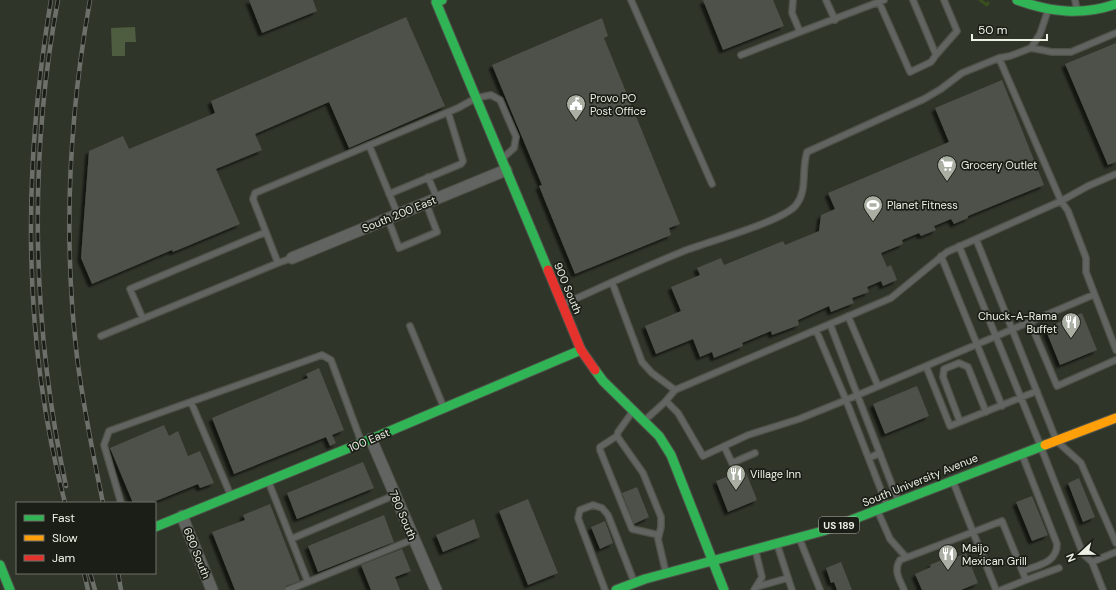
<svg xmlns="http://www.w3.org/2000/svg" width="1116" height="590" font-family="'DM Sans',sans-serif">
  <style>
    .green { fill: #4e5c40 }
    .lines { fill: none; stroke-linecap: round; stroke-linejoin: round }
    .stream { stroke: #3a4f1e; stroke-width: 3 }
    .building { fill: #4d5148; filter: url(#shadow) }
    .lane-casing { stroke: #4e5249; stroke-width: 8 }
    .street-casing { stroke: #4e5249; stroke-width: 13 }
    .fast-casing { stroke: #4e5249; stroke-width: 11 }
    .slow-casing { stroke: #4e5249; stroke-width: 11 }
    .jam-casing { stroke: #4e5249; stroke-width: 11 }
    .lane { stroke: #616460; stroke-width: 5.5 }
    .street { stroke: #616460; stroke-width: 11 }
    .fast { stroke: #30b455; stroke-width: 9 }
    .slow { stroke: #ff9f0a; stroke-width: 9 }
    .jam { stroke: #e5322d; stroke-width: 9 }
    .rail-casing { stroke: #6c6f6a; stroke-width: 4.5 }
    .rail { stroke: #1a1e16; stroke-width: 3; stroke-dasharray: 9; stroke-linecap: butt }
    .labels { text-anchor: middle; dominant-baseline: central; stroke-width: 3.5; stroke-linejoin: round; paint-order: stroke }
    .shield { fill: #1a1e16; stroke: #acb2a7; stroke-width: 1 }
    .shield-label { font-size: 10px; font-weight: bold; fill: #ebf1e5 }
    .poi-label { font-size: 11px; fill: #ebf1e5; stroke: #1a1e16; text-anchor: start }
    .street-label { font-size: 11px; fill: #ebf1e5; stroke: #1a1e16 }
  </style>
  <defs>
    <filter id="shadow"><feDropShadow dx="-3.5" dy="3.5" stdDeviation="1" flood-color="#0009"/></filter>
  </defs>
  <rect width="100%" height="100%" fill="#30352a"/>
  <!-- green -->
  <path class="green" d="M135,27L136,42H125V56H112L111,28Z"/>
  <g class="lines">
    <!-- stream -->
    <path class="stream" d="M980,0L987,5L988,3"/>
  </g>
  <!-- building -->
  <path class="building" d="M249,0H313L317,11L262,33Z
    M703,0H773L784,26L723,50Z
    M406,17L445,106L349,148L329,102L255,134L262,150L216,169L240,224L173,252L172,250L92,284L81,258L89,151L123,136L129,149L215,113L211,101Z
    M602,18L608,36L604,38L680,224L669,228L671,235L575,274L539,186L542,185L492,65Z
    M1116,43V162L1108,165L1065,64Z
    M1002,80L1044,185L968,216V218L954,224L951,219L944,222L934,226L936,230L921,236L919,233L902,240L903,244L881,253L887,267L891,265L897,280L883,286L881,281L867,287L869,292L852,298L854,303L831,312L829,306L798,320L799,325L772,335L771,331L742,343L743,346L714,358L712,352L700,357L693,339L656,354L645,326L681,311L671,287L700,275L697,268L721,258L724,265L783,241L785,245L819,231L821,215L835,209L828,193L949,142L935,108Z
    M1082,313L1097,350L1060,365L1045,328Z
    M319,368L344,430L332,435L336,443L330,446L326,437L234,474L212,418L308,378L306,374Z
    M917,386L929,416L885,434L873,404Z
    M164,425L169,436L178,431L188,456L200,451L214,483L200,488L198,484L151,503H133L110,448Z
    M363,462L374,488L297,519L287,493Z
    M745,470L757,500L728,512L716,481Z
    M1079,478L1095,517L1083,522L1068,483Z
    M637,487L649,517L634,524L622,493Z
    M1032,496L1048,535L1032,541L1016,502Z
    M528,499L558,573L528,585L499,511Z
    M270,504L300,581L286,586L284,590H235L212,532L245,520L243,515Z
    M384,515L394,542L318,572L308,546Z
    M474,519L480,537L443,552L436,535Z
    M605,521L613,543L600,549L591,527Z
    M402,549L411,571L395,577L400,590H371L361,565Z
    M966,553L978,583L961,590H922L915,574L931,567L930,565L948,557L950,560Z
    M841,562L852,590H837L834,582L831,583L826,568Z"/>
  <g class="lines">
    <defs>
      <path id="lane" d="M631,0L712,184
        M826,0L835,20
        M1075,0L1077,10
        M879,2L910,72L931,62L936,55L913,0
        M800,32L884,0
        M1031,48L1040,34L1048,10
        M741,55L800,32L792,13L793,0
        M936,55L957,31L944,0
        M999,58L1061,201L1068,211L1086,258V272L1116,350
        M369,145L398,215
        M428,177L437,198
        M389,194L461,164L463,161L448,112
        M388,219L399,248L437,232L426,203
        M976,239L1055,437
        M959,246L1039,442
        M941,256L1002,406
        M278,263L292,258
        M612,282L642,362L652,373L675,390
        M564,304C604,286 644,267 684,251C707,242 784,221 796,205C808,190 801,171 807,152L924,99L941,89L962,73L999,58L1010,56L1031,48L1052,52H1071L1116,33
        M848,316L878,386
        M143,319L130,289L266,232
        M1030,322L1057,386L1116,360
        M830,324L897,498
        M410,326L444,408
        M816,330L846,400L886,503
        M101,336L278,263L253,199L255,193L458,108L476,98L491,95L500,100L516,137L514,148L503,158
        M926,366L950,426L1037,391
        M666,401L678,413L703,456L748,435L799,419L846,400L1093,295
        M191,402L231,496
        M633,411L618,432L617,436L643,473L661,517V527L658,539L665,569
        M644,421L665,402L675,390L891,298L947,252L1061,201L1088,186L1116,174
        M960,422L943,377L944,369L959,363L968,367L986,412
        M617,436L600,447V450L632,529L659,535
        M1060,444L1081,463L1116,543
        M724,446L732,463L755,453
        M1042,450L1083,554L1092,562L1116,552
        M869,458L880,453
        M269,483L308,582L414,539
        M954,484L996,590
        M121,503L104,445L109,431L322,355L331,360L361,441
        M879,514L890,539L906,557
        M291,539L395,495
        M800,540L820,590
        M778,547L792,590
        M1092,562L1103,590
        M1023,571C1038,565 1057,563 1057,544L1023,457
        M1026,580L1059,568
        M756,587L788,578
        M288,590L308,582
        M605,590L578,518L580,510L593,505L602,508L608,515L633,579
        M754,590L762,577L756,553
        M904,590C900,580 893,571 900,560L1002,521L1026,580L1001,590"/>
      <path id="street" d="M292,258L506,170
        M371,439L436,590
        M182,516L212,590"/>
      <path id="fast" d="M442,0L436,2L548,270
        M1017,0C1050,12 1082,16 1116,4
        M595,370L603,381L659,436L671,455L724,590
        M155,527L371,439L581,350
        M0,565L10,590
        M616,590L645,579L823,531L1045,445"/>
      <path id="slow" d="M1045,445L1116,418"/>
      <path id="jam" d="M548,270L581,350L595,370"/>
    </defs>
    <!-- lane casing -->
    <use href="#lane" class="lane-casing"/>
    <!-- street casing -->
    <use href="#street" class="street-casing"/>
    <!-- fast casing -->
    <use href="#fast" class="fast-casing"/>
    <!-- slow casing -->
    <use href="#slow" class="slow-casing"/>
    <!-- jam casing -->
    <use href="#jam" class="jam-casing"/>
    <!-- lane -->
    <use href="#lane" class="lane"/>
    <!-- street -->
    <use href="#street" class="street"/>
    <!-- fast -->
    <use href="#fast" class="fast"/>
    <!-- slow -->
    <use href="#slow" class="slow"/>
    <!-- jam -->
    <use href="#jam" class="jam"/>
    <defs>
      <path id="rail" d="M51,0C23,166 22,339 65,503
        M58,0C28,160 32,327 66,486
        M90,0C69,117 63,238 77,357C83,406 93,454 103,503
        M84,573L88,590
        M90,573L95,590
        M118,573L121,590"/>
    </defs>
    <!-- rail casing -->
    <use href="#rail" class="rail-casing"/>
    <!-- rail -->
    <use href="#rail" class="rail"/>
  </g>
  <!-- icons -->
  <defs>
    <symbol id="civic-pin" viewBox="-11 -11 22 30"><path d="M0 17L-7.5 6A9.5 9.5 0 1 1 7.5 6Z" fill="#aaafa4" stroke="#1a1e16"/><path d="M-.6-6.5H3V-4.5H.6V-3L4-1V1h2V6H-6V1h2V-1L-.6-3ZM-1.2 2.5V6h2.4V2.5Z" fill="#fff"/></symbol>
    <symbol id="supermarket-pin" viewBox="-11 -11 22 30"><path d="M0 17L-7.5 6A9.5 9.5 0 1 1 7.5 6Z" fill="#aaafa4" stroke="#1a1e16"/><path d="M-6-5.5h2.5l.6 2H6L4.5 2H-2.5L-4.4-4H-6ZM-1.5 3.2a1.3 1.3 0 1 0 .1 0ZM3 3.2a1.3 1.3 0 1 0 .1 0Z" fill="#fff"/></symbol>
    <symbol id="stadium-pin" viewBox="-11 -11 22 30"><path d="M0 17L-7.5 6A9.5 9.5 0 1 1 7.5 6Z" fill="#aaafa4" stroke="#1a1e16"/><path d="M0-5a6.5 5 0 1 0 0 10a6.5 5 0 1 0 0-10ZM-3.5-1.8h7v3.6h-7Z" fill="#fff"/></symbol>
    <symbol id="restaurant-pin" viewBox="-11 -11 22 30"><path d="M0 17L-7.5 6A9.5 9.5 0 1 1 7.5 6Z" fill="#aaafa4" stroke="#1a1e16"/><path d="M-5-6h1v4h1v-4h1v4h1v-4h1v5L-1.5 .5V6h-2V.5L-5-1ZM5-6V6H3V1.5H1.5Q1.5-4 5-6Z" fill="#fff"/></symbol>
  </defs>
  <g fill-rule="evenodd">
    <use href="#civic-pin" x="565" y="93" width="22" height="30"/>
    <use href="#supermarket-pin" x="936" y="154" width="22" height="30"/>
    <use href="#stadium-pin" x="862" y="194" width="22" height="30"/>
    <use href="#restaurant-pin" x="1060" y="311" width="22" height="30"/>
    <use href="#restaurant-pin" x="725" y="463" width="22" height="30"/>
    <use href="#restaurant-pin" x="937" y="543" width="22" height="30"/>
  </g>
  <g class="labels">
    <!-- shield labels -->
    <rect class="shield" x="819" y="517" width="40" height="16" rx="3"/>
    <g class="shield-label">
      <text x="839" y="525">US 189</text>
    </g>
    <!-- poi labels -->
    <g class="poi-label">
      <text x="590" y="98">Provo PO<tspan x="590" dy="13">Post Office</tspan></text>
      <text x="961" y="165">Grocery Outlet</text>
      <text x="887" y="205">Planet Fitness</text>
      <text x="1057" y="316" text-anchor="end">Chuck-A-Rama<tspan x="1057" dy="13">Buffet</tspan></text>
      <text x="750" y="474">Village Inn</text>
      <text x="962" y="548">Maijo<tspan x="962" dy="13">Mexican Grill</tspan></text>
    </g>
    <!-- street labels -->
    <g class="street-label">
      <text transform="translate(399 214) rotate(-22)">South 200 East</text>
      <text transform="translate(568 288) rotate(67)">900 South</text>
      <text transform="translate(369 440) rotate(-23)">100 East</text>
      <text transform="translate(920 480) rotate(-22)">South University Avenue</text>
      <text transform="translate(403 515) rotate(67)">780 South</text>
      <text transform="translate(197 553) rotate(68)">680 South</text>
    </g>
  </g>
  <!-- legend -->
  <rect x="16" y="502" width="140" height="72" fill="#1a1e16" stroke="#6e7269"/>
  <rect x="24" y="515" width="20" height="6" fill="#30b455" stroke="#6e7269"/>
  <text x="52" y="522" font-size="12" fill="#ebf1e5">Fast</text>
  <rect x="24" y="535" width="20" height="6" fill="#ff9f0a" stroke="#6e7269"/>
  <text x="52" y="542" font-size="12" fill="#ebf1e5">Slow</text>
  <rect x="24" y="555" width="20" height="6" fill="#e5322d" stroke="#6e7269"/>
  <text x="52" y="562" font-size="12" fill="#ebf1e5">Jam</text>
  <!-- north arrow -->
  <g transform="translate(1080 554) rotate(248)" stroke="#1a1e16" stroke-width="3" paint-order="stroke">
  <path d="M0-3L7 15L0 10L-7 15Z" fill="#ebf1e5"/>
  <text y="-6" font-size="11" font-weight="bold" text-anchor="middle" fill="#ebf1e5">N</text>
  </g>
  <!-- scale -->
  <path d="M972 34v6h75v-6" fill="none" stroke="#ebf1e5" stroke-width="2"/>
  <text x="978" y="34" font-size="12" fill="#ebf1e5" stroke="#1a1e16" stroke-width="3" paint-order="stroke">50 m</text>
</svg>
